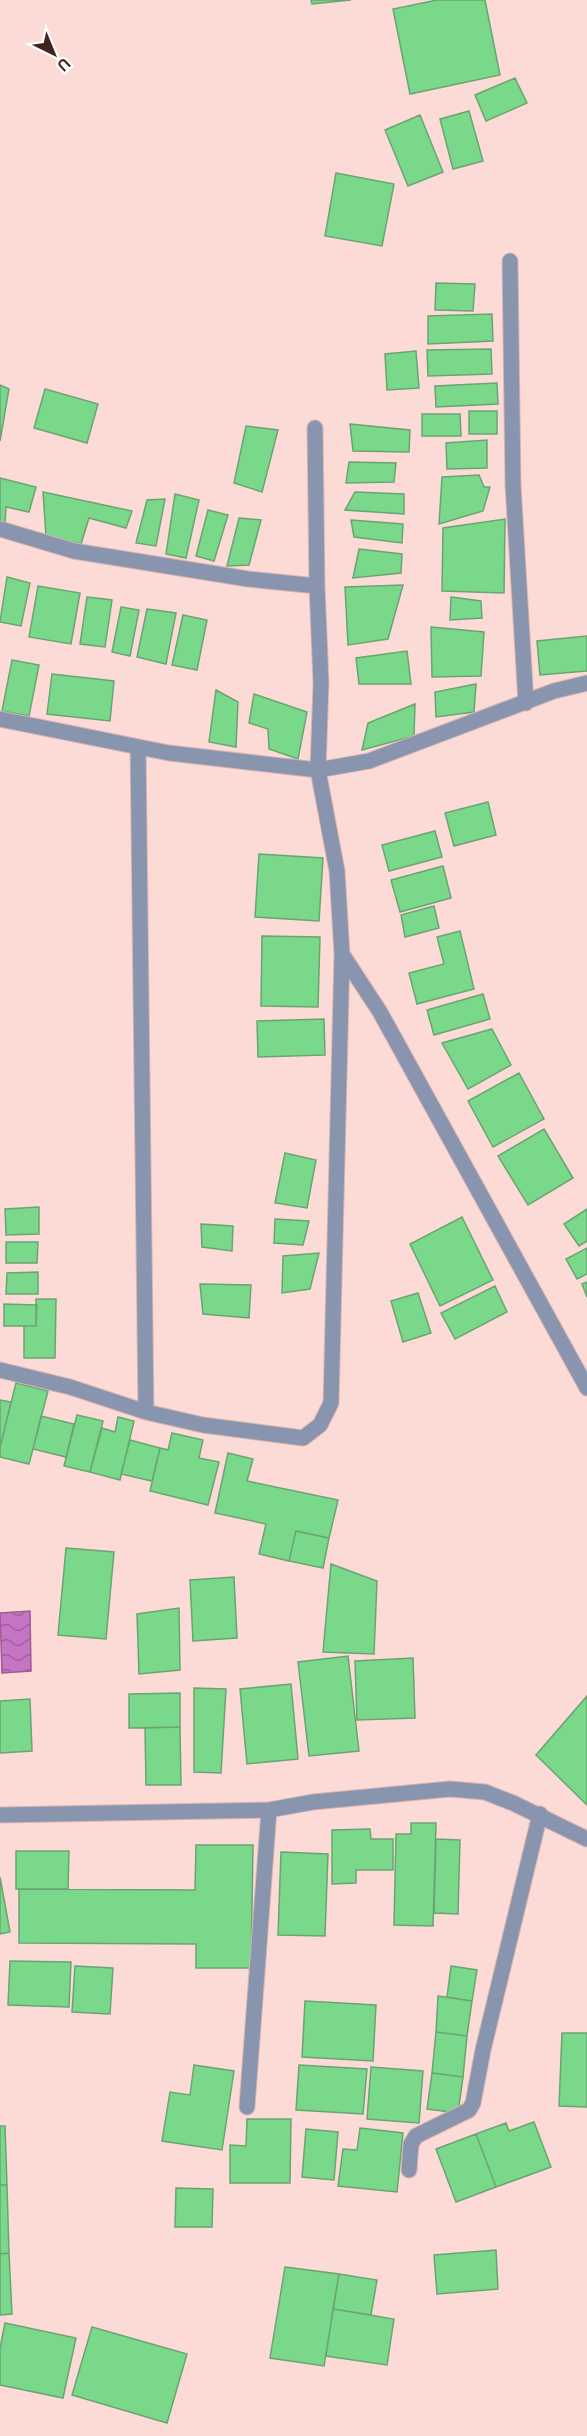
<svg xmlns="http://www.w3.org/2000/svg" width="587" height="2436" font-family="'Space Grotesk',sans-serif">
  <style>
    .water { fill: url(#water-waves); stroke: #9e5c92; stroke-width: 1.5 }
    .building { fill: #79d889; stroke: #6ba474; stroke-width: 1.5 }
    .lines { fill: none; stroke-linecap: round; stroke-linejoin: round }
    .minor-casing { stroke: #d7b6b1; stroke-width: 17 }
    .minor { stroke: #8994ae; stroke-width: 15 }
  </style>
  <defs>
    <pattern id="water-waves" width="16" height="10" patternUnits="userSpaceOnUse" patternTransform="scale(1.5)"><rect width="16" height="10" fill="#c674c4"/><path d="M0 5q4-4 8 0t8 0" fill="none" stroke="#a25f9f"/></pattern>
  </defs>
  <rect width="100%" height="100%" fill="#fcdbd6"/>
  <!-- water -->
  <path class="water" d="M30,1611L31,1671L2,1673L0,1613Z"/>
  <!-- building -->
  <path class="building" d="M311,0H351L312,4Z
    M437,0H485L500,75L410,94L393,9Z
    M515,78L527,103L486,121L475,95Z
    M469,111L483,161L453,169L440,119Z
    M420,115L443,172L408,186L385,130Z
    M336,173L394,184L382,246L325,236Z
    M436,283L475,284L473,311L435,310Z
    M492,314L493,341L428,344V316Z
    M491,349L492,374L428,376L427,350Z
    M416,351L419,388L387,390L385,354Z
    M497,383L498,404L436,407L435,386Z
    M0,385L9,389L0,441Z
    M45,389L98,404L87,443L34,428Z
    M469,411H497V434H469Z
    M422,414H460L461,436H422Z
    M350,424L410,430L409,452L353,451Z
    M246,426L278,430L262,492L234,483Z
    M487,440V468L447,469L446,443Z
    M349,462L396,463L394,482L346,483Z
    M479,475L484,487H490L483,511L439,524L442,477Z
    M0,478L36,487L29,512L6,507L5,525L0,524Z
    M43,492L132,511L126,528L89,518L81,544L46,536Z
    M355,492L404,494V514L345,510Z
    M175,494L199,500L186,558L166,554Z
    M165,499L156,546L136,543L147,500Z
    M208,510L228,515L214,561L196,556Z
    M239,518L261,520L249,565L227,566Z
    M505,519L504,593L442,591L443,528Z
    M351,520L403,524L402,543L354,537Z
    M359,549L402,554L401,573L353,578Z
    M7,577L30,583L21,626L0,622Z
    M403,585L388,639L348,645L345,587Z
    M38,586L80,593L71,644L29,637Z
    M87,597L112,600L105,647L80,644Z
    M451,597L481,601L482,618L450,620Z
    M121,607L139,610L130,656L112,652Z
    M147,609L176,613L166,664L137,657Z
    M183,615L207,620L197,670L172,665Z
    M431,627L484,632L481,676L432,677Z
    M587,636V671L540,675L537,641Z
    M407,651L411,684H359L356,658Z
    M12,660L39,665L29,716L2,711Z
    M52,674L114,681L110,721L47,714Z
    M476,684L474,712L436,717L435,692Z
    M216,690L238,702L236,747L209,742Z
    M254,694L307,712L298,759L269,749L268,729L249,723Z
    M415,704L414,736L362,750L368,723Z
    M488,802L496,835L454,846L445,813Z
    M435,831L442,857L389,871L382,845Z
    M259,854L323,858L319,921L255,917Z
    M443,866L451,898L400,912L391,880Z
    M434,906L439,928L405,937L401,915Z
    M460,931L474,989L417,1004L409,973L444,964L437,937Z
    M262,936L320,937L318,1007L261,1006Z
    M483,994L490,1019L434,1035L427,1010Z
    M324,1019L325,1055L258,1057L257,1021Z
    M492,1029L511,1065L468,1089L442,1043Z
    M519,1073L544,1119L493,1147L468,1101Z
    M544,1129L573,1178L528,1205L498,1156Z
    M285,1153L316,1160L307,1208L275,1203Z
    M39,1207V1234L6,1235L5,1209Z
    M587,1209V1241L579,1246L564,1224Z
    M462,1217L493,1280L440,1306L410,1244Z
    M275,1219L309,1221L303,1245L274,1243Z
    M201,1224L233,1226L232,1251L202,1247Z
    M6,1242H38L37,1263H6Z
    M587,1248V1274L577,1279L566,1259Z
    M319,1253L310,1289L282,1293L283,1256Z
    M38,1272V1294H6L7,1273Z
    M587,1282V1297L582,1284Z
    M200,1284L251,1285L249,1318L203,1314Z
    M495,1286L507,1312L455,1339L441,1313Z
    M418,1293L431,1333L403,1342L391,1301Z
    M36,1299H56L55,1358H24V1326H36Z
    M4,1304L37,1305L36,1326H4Z
    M16,1383L48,1391L29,1464L0,1457V1447Z
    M0,1400L11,1402L1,1444H0Z
    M77,1415L103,1421L90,1472L64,1466Z
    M41,1416L74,1424L66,1457L33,1449Z
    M118,1417L134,1421L120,1480L90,1472L102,1428L115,1432Z
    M172,1433L203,1440L199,1458L219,1462L208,1505L150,1491L160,1448L168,1450Z
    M130,1440L160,1448L152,1481L121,1474Z
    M228,1453L253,1459L247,1481L338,1500L329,1538L296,1531L289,1561L259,1554L266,1524L215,1513Z
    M296,1531L329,1538L323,1568L289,1561Z
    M66,1548L114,1552L106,1639L58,1635Z
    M331,1564L377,1581L374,1654L323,1652Z
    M234,1577L237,1638L193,1641L190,1580Z
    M179,1608L180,1670L139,1674L137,1614Z
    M348,1656L359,1751L309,1756L298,1662Z
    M413,1658L415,1718L357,1720L355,1661Z
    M291,1684L298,1759L247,1764L240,1689Z
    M194,1688L226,1689L221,1773L194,1772Z
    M180,1693V1727L129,1728V1694Z
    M587,1696V1805L536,1755Z
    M30,1699L32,1751L0,1753V1701Z
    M180,1727L181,1785H146L145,1728Z
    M411,1823H436L433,1926L394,1925L396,1834H411Z
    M370,1829L371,1839H393V1870H356V1883L332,1884V1830Z
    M436,1839L460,1840L458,1914L434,1913Z
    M196,1845H253L251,1968H196V1944L19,1943V1889L195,1890Z
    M16,1851H69L68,1889H16Z
    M281,1852L328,1854L325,1936L278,1935Z
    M0,1877L10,1932L0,1934Z
    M10,1961L71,1962L69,2007L8,2005Z
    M75,1966L113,1968L110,2014L72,2012Z
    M451,1966L477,1970L472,2001L447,1997Z
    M438,1996L472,2001L467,2036L436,2032Z
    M305,2001L376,2005L373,2061L302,2057Z
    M436,2032L467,2036L463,2077L432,2073Z
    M562,2033H587V2107L559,2106Z
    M194,2065L234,2071L222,2150L162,2141L170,2092L190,2095Z
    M299,2065L367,2069L363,2114L296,2110Z
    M371,2067L423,2071L419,2123L367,2119Z
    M432,2073L463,2077L458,2113L427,2109Z
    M247,2119H291L290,2183H230V2145L246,2146Z
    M534,2122L551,2167L496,2187L476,2134L506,2123L509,2131Z
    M0,2126H5L7,2185H0Z
    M360,2128L403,2133L397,2192L338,2186L343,2149L357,2150Z
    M306,2129L338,2132L334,2180L302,2177Z
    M476,2134L496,2187L456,2202L436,2149Z
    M0,2185H7L9,2253L0,2254Z
    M176,2188L213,2189L212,2227H175Z
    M496,2250L498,2289L437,2294L434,2255Z
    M9,2253L12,2314L0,2315V2254Z
    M285,2267L339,2274L324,2366L270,2358Z
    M339,2274L377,2280L371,2315L333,2309Z
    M333,2309L394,2319L387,2365L326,2356Z
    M5,2323L76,2338L63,2398L0,2385V2348Z
    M92,2327L187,2354L167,2423L72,2395Z"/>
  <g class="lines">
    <defs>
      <path id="minor" d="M510,261L513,485L526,703
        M315,428L317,586
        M0,529L74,551L248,579L317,586L321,683L318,770L337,871L342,954L380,1012L587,1388
        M0,719L169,753L318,770L369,761L554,691L587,683
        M138,747L146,1412
        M0,1370L70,1387L146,1412L203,1425L303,1438L320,1425L331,1403L342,954
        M0,1815L269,1810L313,1802L450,1789L485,1792L513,1803L587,1839
        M247,2107L269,1810
        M409,2170L411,2144L416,2136L469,2110L473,2103L483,2050L540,1814"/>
    </defs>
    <!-- minor casing -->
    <use href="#minor" class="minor-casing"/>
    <!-- minor -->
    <use href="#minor" class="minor"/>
  </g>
  <!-- north arrow -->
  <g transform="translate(54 54) rotate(137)" stroke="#ffffff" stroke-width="4.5" paint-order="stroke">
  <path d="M0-4.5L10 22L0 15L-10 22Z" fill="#41231f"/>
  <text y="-9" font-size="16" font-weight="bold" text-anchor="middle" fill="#41231f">U</text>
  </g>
</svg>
